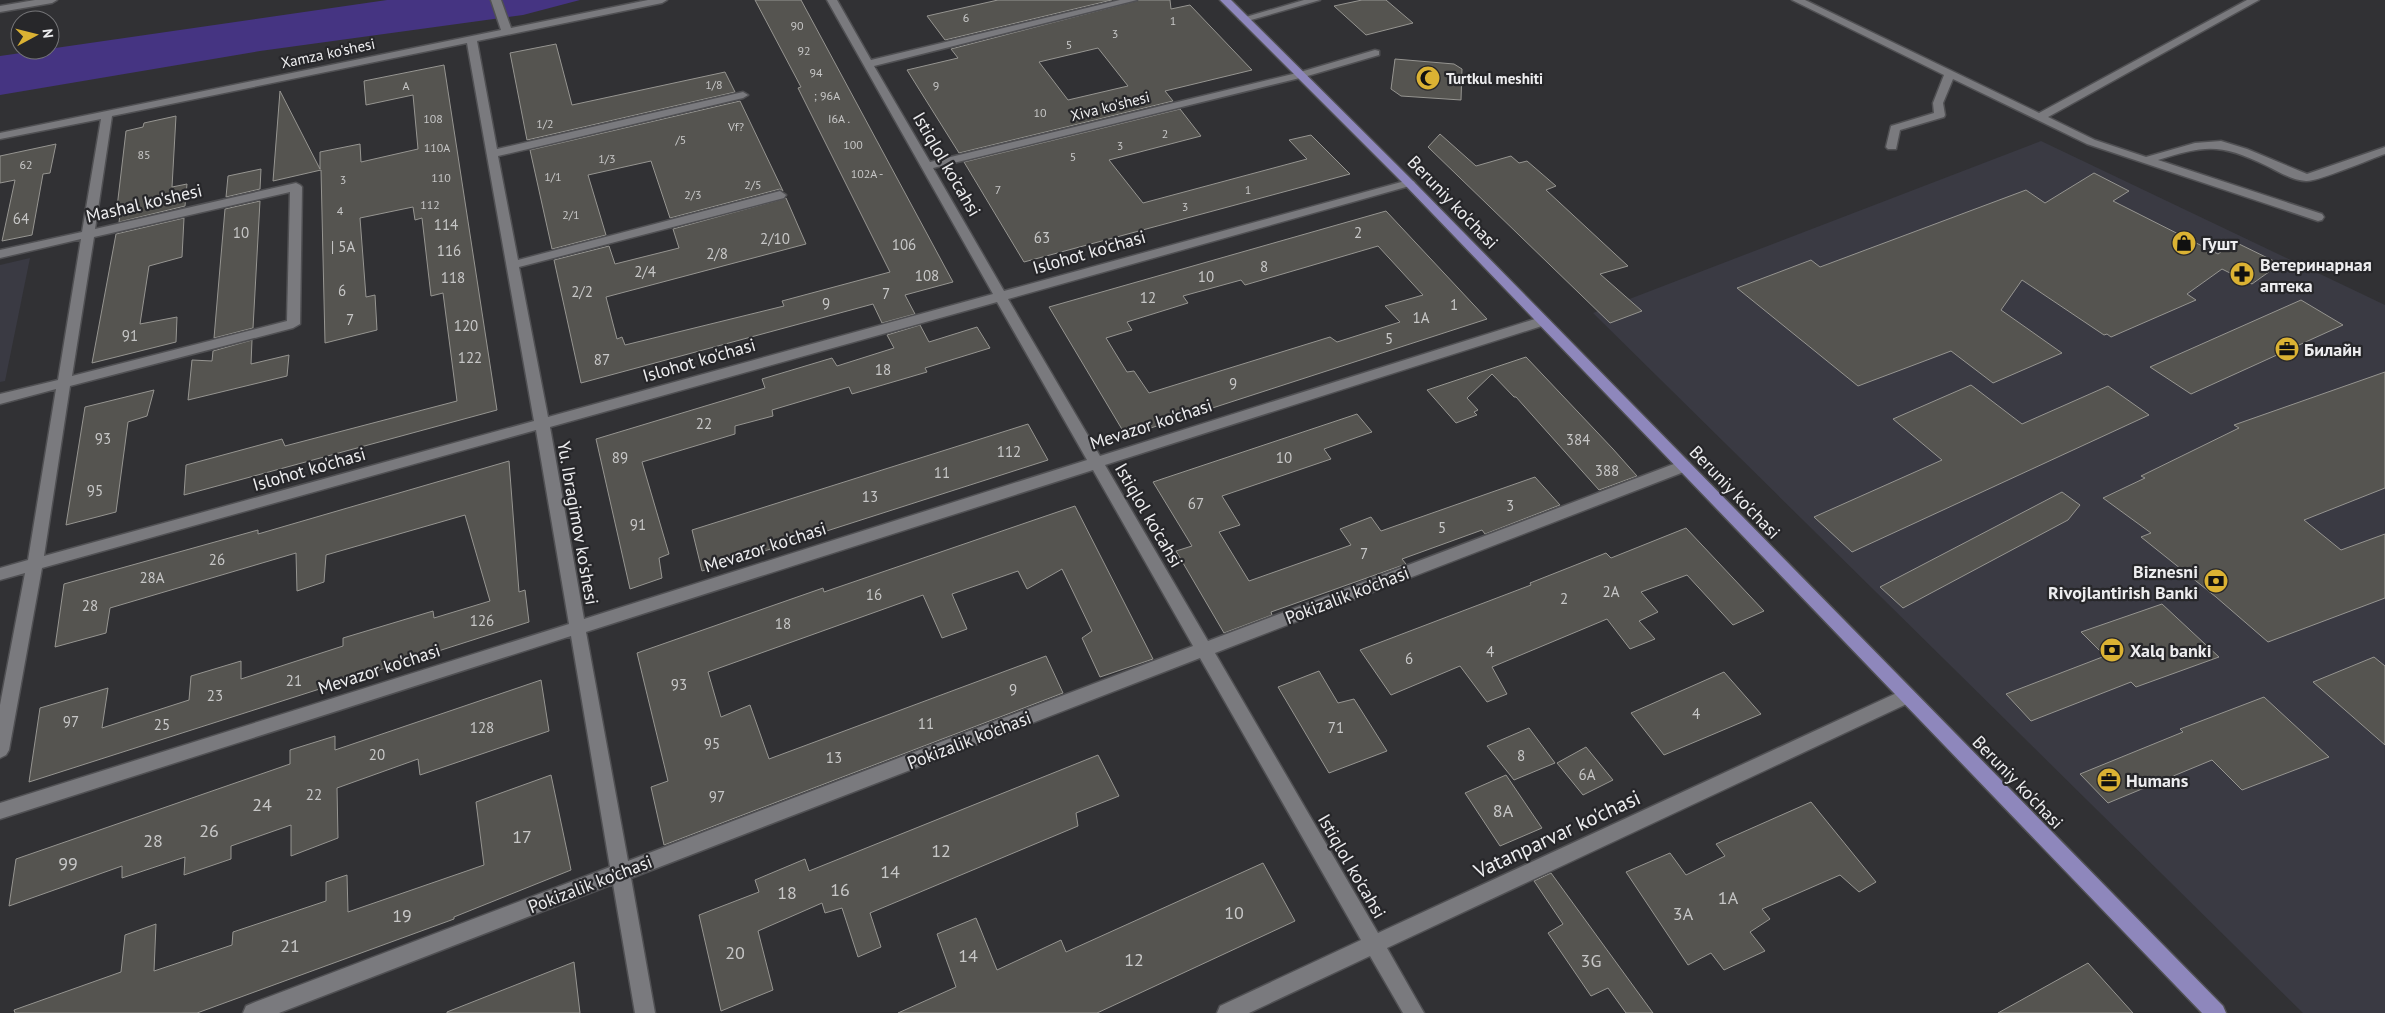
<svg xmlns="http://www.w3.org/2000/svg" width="2385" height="1013" font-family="'PT Sans',sans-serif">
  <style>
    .built { fill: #3a3a43 }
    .water { fill: #453482 }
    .building { fill: #555450; stroke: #969591; fill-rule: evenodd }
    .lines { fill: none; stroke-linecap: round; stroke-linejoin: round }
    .minor-casing { stroke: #505053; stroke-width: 3 }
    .major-casing { stroke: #505053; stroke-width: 3 }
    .minor { fill: #7a7a7e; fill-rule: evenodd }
    .major { fill: #8e87bc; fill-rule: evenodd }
    .labels { text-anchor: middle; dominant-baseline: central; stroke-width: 4.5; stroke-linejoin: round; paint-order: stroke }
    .far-number-label { font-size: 12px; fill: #c7c7c7 }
    .far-street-label { font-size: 15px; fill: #ededef; stroke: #27272a }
    .far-poi-label { font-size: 15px; font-weight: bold; fill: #ededef; stroke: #27272a; text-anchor: start }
    .number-label { font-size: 15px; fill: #c7c7c7 }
    .street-label { font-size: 18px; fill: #ededef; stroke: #27272a }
    .poi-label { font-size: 18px; font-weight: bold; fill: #ededef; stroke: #27272a; text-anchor: start }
    .near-number-label { font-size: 18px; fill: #c7c7c7 }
    .near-street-label { font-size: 21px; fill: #ededef; stroke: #27272a }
  </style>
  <rect width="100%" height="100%" fill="#313134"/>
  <!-- built -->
  <path class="built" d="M2041,141L2385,305V1013H2303L1593,313Z
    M30,258L5,381L0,382V265Z"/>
  <!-- water -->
  <path class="water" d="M387,0H580L523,15L260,51L0,95V56Z"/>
  <!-- building -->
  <path class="building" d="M755,0H801L953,282L905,295L915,314L882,323L873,304L581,383L554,260L609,246L615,264L679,248L673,229L786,198L806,244L606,297L617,339L622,337L625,345L784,306L782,301L890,272L798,88L801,87Z
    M998,0H1112L945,40L927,16Z
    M1139,0H1170L1171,9L1190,5L1252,70L1165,91L1173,101L959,153L907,70L958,58L951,49ZM1098,48L1128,86L1068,100L1039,62Z
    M1362,0H1386L1413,23L1366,35L1334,6Z
    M556,44L572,105L725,72L735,92L527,140L510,53Z
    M1395,59L1454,64L1462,69L1461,100L1401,96L1391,89Z
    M444,65L497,410L184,495L186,465L282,439L285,446L457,401L443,293L431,296L422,218L415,220L413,207L360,218L366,297L375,295L377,330L325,343L321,170L273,181L280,91L320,169V152L360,144L361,162L418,149L413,95L366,105L364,81Z
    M740,101L783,191L780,189L670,218L651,161L588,175L606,235L552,249L530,150Z
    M1180,109L1201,136L1109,160L1143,203L1307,159L1289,140L1311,135L1350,174L1024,262L964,162Z
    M176,116L172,187L187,184L185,206L119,222L120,215L116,216L126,131L143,127L144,123Z
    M1440,134L1476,166L1511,156L1519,163L1527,161L1556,186L1546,190L1628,266L1600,274L1642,311L1610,323L1428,147Z
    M56,144L50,173L43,174L32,235L2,241L15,180L0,183V156Z
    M261,169L260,189L226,197L228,176Z
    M2094,173L2129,191L2113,201L2218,254L2235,242L2280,264L2252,284L2222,269L2187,294L2196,300L2111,337L2107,334L2104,335L2022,280L2001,310L2062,353L1993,383L1951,351L1858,386L1737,288L1811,260L1820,267L2026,190L2045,203Z
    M260,201L253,328L214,338L225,209Z
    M1386,211L1487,319L1126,436L1049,307ZM1378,246L1423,295L1385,306L1400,322L1337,342L1330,337L1149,393L1134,371L1127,372L1106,338L1132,330L1127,322L1188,303L1183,296L1241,280L1245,285Z
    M184,218L182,257L149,266L140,324L177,317L176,342L92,363L116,234Z
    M2301,300L2343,325L2191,394L2150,367Z
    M920,325L929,342L977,327L990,348L925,368L927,372L852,394L849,387L772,410L773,416L735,426V434L642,462L669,554L659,558L662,578L630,589L596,439L765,388L762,379L832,358L837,366L894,348L887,335Z
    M252,340L251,364L289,355L287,376L188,400L192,360L212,361L213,351Z
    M1526,357L1613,449L1637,476L1599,490L1516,397H1514L1492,374L1467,398L1478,410L1474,412L1477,415L1456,423L1427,390Z
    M2385,372V488L2304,520L2341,550L2385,534V598L2268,642L2216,597L2141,537L2151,533L2103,498L2145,478L2141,476L2239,428L2234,425Z
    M1971,385L2022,424L2108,386L2149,415L1852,552L1814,517L1942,460L1893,419Z
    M154,390L147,416L128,422L116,512L66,525L85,407Z
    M1357,414L1372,432L1324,449L1331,459L1222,496L1240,525L1219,532L1249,581L1351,545L1340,529L1371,517L1381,531L1535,477L1560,505L1485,534L1482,530L1402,559L1406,564L1271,612L1272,615L1224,633L1176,551L1192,546L1153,482Z
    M1028,424L1048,460L702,571L692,530Z
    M509,461L519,592L525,590L529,622L29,782L40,708L108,688L102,728L189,700L191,676L241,661V679L343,646V638L433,611L434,618L490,601L465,515L326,555L324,582L297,591L296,553L110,608L106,633L55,647L64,584L258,530V534Z
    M2062,492L2080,505L2068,520L1903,608L1880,587Z
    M1075,506L1153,659L1100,677L1082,638L1092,631L1062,569L1027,589L1018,571L952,594L967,629L942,638L923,595L708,672L721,717L750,705L769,759L1046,656L1063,693L664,845L651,787L668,781L637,653L823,588L824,592Z
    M1686,528L1764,611L1733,625L1687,575L1641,592L1658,612L1639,621L1655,639L1630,649L1607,619L1492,667L1507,694L1487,702L1460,666L1391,695L1360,650L1531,585L1530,583L1606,553L1611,558Z
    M2162,604L2219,657L2136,687L2131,682L2031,721L2006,694L2105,656L2081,632Z
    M2374,657L2385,666V745L2313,682Z
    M1319,671L1338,703L1354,699L1387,751L1329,773L1278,687Z
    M1724,672L1761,714L1664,755L1631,713Z
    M541,680L549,731L420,775L418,759L337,788L338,838L291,856V825L231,846V859L184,875L185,857L122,878V866L9,906L16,859L290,764V750L335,736V750Z
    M2264,697L2329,757L2242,790L2212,760L2108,803L2080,774L2183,732L2180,729Z
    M1529,728L1555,763L1514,780L1487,746Z
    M1586,747L1613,780L1583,795L1557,763Z
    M1098,755L1119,796L1076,813L1078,826L870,913L881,947L858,957L842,908L825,913L822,903L758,931L773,990L721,1011L699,915L759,892L755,880L805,859L809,871Z
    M551,775L571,870L454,917V919L197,1013H15L14,1010L121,972L125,935L156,924L154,971L232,945L233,932L326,901V882L347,875L348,912L484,865L476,802Z
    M1506,775L1542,828L1500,846L1465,793Z
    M1811,802L1876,882L1859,892L1840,875L1762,909L1770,919L1750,932L1765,951L1724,970L1711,953L1688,965L1626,872L1670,853L1686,875L1725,856L1716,844Z
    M1263,863L1295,921L1097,1013H898L956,987L937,934L976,918L997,970L1061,940L1066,952Z
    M1551,873L1653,1013H1626L1608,988L1591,996L1548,933L1563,924L1534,881Z
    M574,962L580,1013H447V1012Z
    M2088,963L2133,1013H1998Z"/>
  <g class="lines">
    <defs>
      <path id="minor" d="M35,0H57L52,3L0,12V6Z
        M491,0H501L511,28L648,0H667L662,3L477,41L497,149L743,92L748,95L743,98L498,156L518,260L780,191L786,195L784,198L519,267L548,417L993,294L827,0H837L871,60L1120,0H1137L874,66L930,162L1297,73L1375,50L1379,51V55L1304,77L933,168L1004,291L1405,181H1413L1415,183L1413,185L1008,299L1100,456L1538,318L1543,317L1550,321L1548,324L1105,465L1208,641L1679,462H1689L1691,466L1689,470L1215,653L1378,933L1901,691L1907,689L1913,691L1915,696L1913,701L1387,948L1424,1013H1403L1370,956L1249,1013H1217L1220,1006L1361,940L1200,658L631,878L655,1013H635L613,884L279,1013H243L246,1006L253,1003L610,867L571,636L0,819V803L569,624L536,430L42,568L9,750L6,755L0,758V705L25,573L0,580V568L28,560L56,389L0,404V394L58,380L81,239L0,258V250L82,232L101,119L0,139V133L501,30ZM467,43L534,421L44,556L70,386L293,328L300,324L302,187L300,185L296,183L95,229L112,116ZM290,192L287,321L72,376L94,237ZM997,302L1087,460L584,619L550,427ZM1093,470L1193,646L628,861L586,632Z
        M1304,0H1320L1244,22L1239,19Z
        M1792,0H1805L2039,113L2247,0H2259L2048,117L2095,140L2146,157L2195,143L2221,141L2247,149L2307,174L2385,147V154C2371,159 2317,182 2306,181C2292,180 2279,172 2267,166C2220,143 2206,145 2158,160L2322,214L2324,217L2322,220L2318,221L2087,144L1953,79L1943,103L1945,115L1944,117L1900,130L1896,149H1888L1886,147L1891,126L1934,113L1933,103L1944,75Z"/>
      <path id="major" d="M1220,0H1231L1413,181L2223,1006L2226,1013H2202L1405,185Z"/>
    </defs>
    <!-- minor casing -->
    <use href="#minor" class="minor-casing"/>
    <!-- major casing -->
    <use href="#major" class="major-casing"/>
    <!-- minor -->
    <use href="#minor" class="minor"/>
    <!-- major -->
    <use href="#major" class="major"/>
  </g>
  <!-- icons -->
  <defs>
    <symbol id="mosque-disc" viewBox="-11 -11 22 22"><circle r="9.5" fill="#dbb233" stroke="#27272a"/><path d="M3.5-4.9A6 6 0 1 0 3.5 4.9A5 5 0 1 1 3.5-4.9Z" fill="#111"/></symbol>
    <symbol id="shop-disc" viewBox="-11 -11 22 22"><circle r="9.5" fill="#dbb233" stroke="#27272a"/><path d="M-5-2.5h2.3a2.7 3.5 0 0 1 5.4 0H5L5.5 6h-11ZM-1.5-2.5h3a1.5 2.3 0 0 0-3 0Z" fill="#111"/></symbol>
    <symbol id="pharmacy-disc" viewBox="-11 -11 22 22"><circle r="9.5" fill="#dbb233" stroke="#27272a"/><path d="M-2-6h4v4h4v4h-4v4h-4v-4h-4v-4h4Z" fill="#111"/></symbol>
    <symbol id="office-disc" viewBox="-11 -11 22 22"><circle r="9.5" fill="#dbb233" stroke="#27272a"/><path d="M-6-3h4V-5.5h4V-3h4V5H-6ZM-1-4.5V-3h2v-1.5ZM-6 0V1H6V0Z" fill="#111"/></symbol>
    <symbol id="bank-disc" viewBox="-11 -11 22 22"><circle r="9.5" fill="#dbb233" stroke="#27272a"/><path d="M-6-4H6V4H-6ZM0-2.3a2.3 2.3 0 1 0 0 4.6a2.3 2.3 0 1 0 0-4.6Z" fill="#111"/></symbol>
  </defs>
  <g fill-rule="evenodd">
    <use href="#mosque-disc" x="1414" y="64" width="28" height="28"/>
    <use href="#shop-disc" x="2170" y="229" width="28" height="28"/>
    <use href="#pharmacy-disc" x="2228" y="260" width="28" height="28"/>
    <use href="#office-disc" x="2273" y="335" width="28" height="28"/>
    <use href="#bank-disc" x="2202" y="567" width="28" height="28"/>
    <use href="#bank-disc" x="2098" y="636" width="28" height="28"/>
    <use href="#office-disc" x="2095" y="766" width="28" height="28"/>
  </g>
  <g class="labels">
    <!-- far-number labels -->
    <g class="far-number-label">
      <text x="966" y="17">6</text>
      <text x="1173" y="20">1</text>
      <text x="797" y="25">90</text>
      <text x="1115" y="33">3</text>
      <text x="1069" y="44">5</text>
      <text x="804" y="50">92</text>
      <text x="816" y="72">94</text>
      <text x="714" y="84">1/8</text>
      <text x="406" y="85">A</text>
      <text x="936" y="85">9</text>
      <text x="827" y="95">; 96A</text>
      <text x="1040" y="112">10</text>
      <text x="433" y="118">108</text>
      <text x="839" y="118">I6A .</text>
      <text x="545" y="123">1/2</text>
      <text x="736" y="126">Vf?</text>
      <text x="1165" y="133">2</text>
      <text x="681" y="139">/5</text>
      <text x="853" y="144">100</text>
      <text x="1120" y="145">3</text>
      <text x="437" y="147">110A</text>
      <text x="144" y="154">85</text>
      <text x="1073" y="156">5</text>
      <text x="607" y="158">1/3</text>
      <text x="26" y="164">62</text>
      <text x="867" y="173">102A -</text>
      <text x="553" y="176">1/1</text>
      <text x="441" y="177">110</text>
      <text x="343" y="179">3</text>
      <text x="753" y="184">2/5</text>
      <text x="998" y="189">7</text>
      <text x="1248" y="189">1</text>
      <text x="693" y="194">2/3</text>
      <text x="430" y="204">112</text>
      <text x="1185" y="206">3</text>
      <text x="340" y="210">4</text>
      <text x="571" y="214">2/1</text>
    </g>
    <!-- far-street labels -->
    <g class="far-street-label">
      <text transform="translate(328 53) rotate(-12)">Xamza ko'shesi</text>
      <text transform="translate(1110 106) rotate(-14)">Xiva ko'shesi</text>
    </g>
    <!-- far-poi labels -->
    <g class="far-poi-label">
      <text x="1446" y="78">Turtkul meshiti</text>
    </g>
    <!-- number labels -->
    <g class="number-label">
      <text x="21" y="218">64</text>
      <text x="446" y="224">114</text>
      <text x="241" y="232">10</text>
      <text x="1358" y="232">2</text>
      <text x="1042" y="237">63</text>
      <text x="775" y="238">2/10</text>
      <text x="904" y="244">106</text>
      <text x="343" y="246">| 5A</text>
      <text x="449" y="250">116</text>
      <text x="717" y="253">2/8</text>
      <text x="1264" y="266">8</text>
      <text x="645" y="271">2/4</text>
      <text x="927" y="275">108</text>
      <text x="1206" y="276">10</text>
      <text x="453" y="277">118</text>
      <text x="342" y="290">6</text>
      <text x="582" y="291">2/2</text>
      <text x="886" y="293">7</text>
      <text x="1148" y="297">12</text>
      <text x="826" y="303">9</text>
      <text x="1454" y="304">1</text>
      <text x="1421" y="317">1A</text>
      <text x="350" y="319">7</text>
      <text x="466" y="325">120</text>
      <text x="130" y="335">91</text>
      <text x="1389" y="338">5</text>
      <text x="470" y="357">122</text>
      <text x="602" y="359">87</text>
      <text x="883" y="369">18</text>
      <text x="1233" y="383">9</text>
      <text x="704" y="423">22</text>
      <text x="103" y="438">93</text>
      <text x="1578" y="439">384</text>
      <text x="1009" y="451">112</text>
      <text x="620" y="457">89</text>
      <text x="1284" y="457">10</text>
      <text x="1607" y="470">388</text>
      <text x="942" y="472">11</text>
      <text x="95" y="490">95</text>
      <text x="870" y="496">13</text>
      <text x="1196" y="503">67</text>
      <text x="1510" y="505">3</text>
      <text x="638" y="524">91</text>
      <text x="1442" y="527">5</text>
      <text x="1364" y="553">7</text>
      <text x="217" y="559">26</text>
      <text x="152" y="577">28A</text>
      <text x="1611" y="591">2A</text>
      <text x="874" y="594">16</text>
      <text x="1564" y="598">2</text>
      <text x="90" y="605">28</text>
      <text x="482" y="620">126</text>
      <text x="783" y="623">18</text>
      <text x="1490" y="651">4</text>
      <text x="1409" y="658">6</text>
      <text x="294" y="680">21</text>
      <text x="679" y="684">93</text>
      <text x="1013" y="689">9</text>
      <text x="215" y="695">23</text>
      <text x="1696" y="713">4</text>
      <text x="71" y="721">97</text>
      <text x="926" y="723">11</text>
      <text x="162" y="724">25</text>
      <text x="482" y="727">128</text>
      <text x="1336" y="727">71</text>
      <text x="712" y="743">95</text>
      <text x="377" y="754">20</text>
      <text x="1521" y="755">8</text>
      <text x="834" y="757">13</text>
      <text x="1587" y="774">6A</text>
      <text x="314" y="794">22</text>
      <text x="717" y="796">97</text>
    </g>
    <!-- street labels -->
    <g class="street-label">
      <text transform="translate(947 164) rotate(60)">Istiqlol ko'cahsi</text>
      <text transform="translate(1453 202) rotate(46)">Beruniy ko'chasi</text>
      <text transform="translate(144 203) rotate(-13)">Mashal ko'shesi</text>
      <text transform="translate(1089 252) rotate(-16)">Islohot ko'chasi</text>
      <text transform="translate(699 360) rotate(-16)">Islohot ko'chasi</text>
      <text transform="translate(1151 424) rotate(-18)">Mevazor ko'chasi</text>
      <text transform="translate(309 469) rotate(-16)">Islohot ko'chasi</text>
      <text transform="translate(1735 492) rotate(46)">Beruniy ko'chasi</text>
      <text transform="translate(1149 515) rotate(60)">Istiqlol ko'cahsi</text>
      <text transform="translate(578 523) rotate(80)">Yu. Ibragimov ko'shesi</text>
      <text transform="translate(765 547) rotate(-18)">Mevazor ko'chasi</text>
      <text transform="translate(1347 595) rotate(-21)">Pokizalik ko'chasi</text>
      <text transform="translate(379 669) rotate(-18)">Mevazor ko'chasi</text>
      <text transform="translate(969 740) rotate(-21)">Pokizalik ko'chasi</text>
      <text transform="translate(2018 782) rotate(46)">Beruniy ko'chasi</text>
      <text transform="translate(1352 866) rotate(60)">Istiqlol ko'cahsi</text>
      <text transform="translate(590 884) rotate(-21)">Pokizalik ko'chasi</text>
    </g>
    <!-- poi labels -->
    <g class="poi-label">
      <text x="2202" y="243">Гушт</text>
      <text x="2260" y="264">Ветеринарная<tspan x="2260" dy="21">аптека</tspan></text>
      <text x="2304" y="349">Билайн</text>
      <text x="2198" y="571" text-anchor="end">Biznesni<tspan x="2198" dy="21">Rivojlantirish Banki</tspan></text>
      <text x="2130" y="650">Xalq banki</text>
      <text x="2126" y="780">Humans</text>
    </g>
    <!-- near-number labels -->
    <g class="near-number-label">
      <text x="262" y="804">24</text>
      <text x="1503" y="810">8A</text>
      <text x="209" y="830">26</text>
      <text x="522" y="836">17</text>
      <text x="153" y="840">28</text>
      <text x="941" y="850">12</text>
      <text x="68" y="863">99</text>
      <text x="890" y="871">14</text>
      <text x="840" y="889">16</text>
      <text x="787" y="892">18</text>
      <text x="1728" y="897">1A</text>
      <text x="1234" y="912">10</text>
      <text x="1683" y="913">3A</text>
      <text x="402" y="915">19</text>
      <text x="290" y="945">21</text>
      <text x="735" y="952">20</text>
      <text x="968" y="955">14</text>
      <text x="1134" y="959">12</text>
      <text x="1591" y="960">3G</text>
    </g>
    <!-- near-street labels -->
    <g class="near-street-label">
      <text transform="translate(1557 834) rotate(-25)">Vatanparvar ko'chasi</text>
    </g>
  </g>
  <!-- north arrow -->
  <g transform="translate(35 35) rotate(83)"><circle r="24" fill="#27272a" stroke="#767679"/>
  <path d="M0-4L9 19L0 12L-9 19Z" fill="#dbb233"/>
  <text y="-8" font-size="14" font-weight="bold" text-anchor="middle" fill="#ededef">N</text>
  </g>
</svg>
